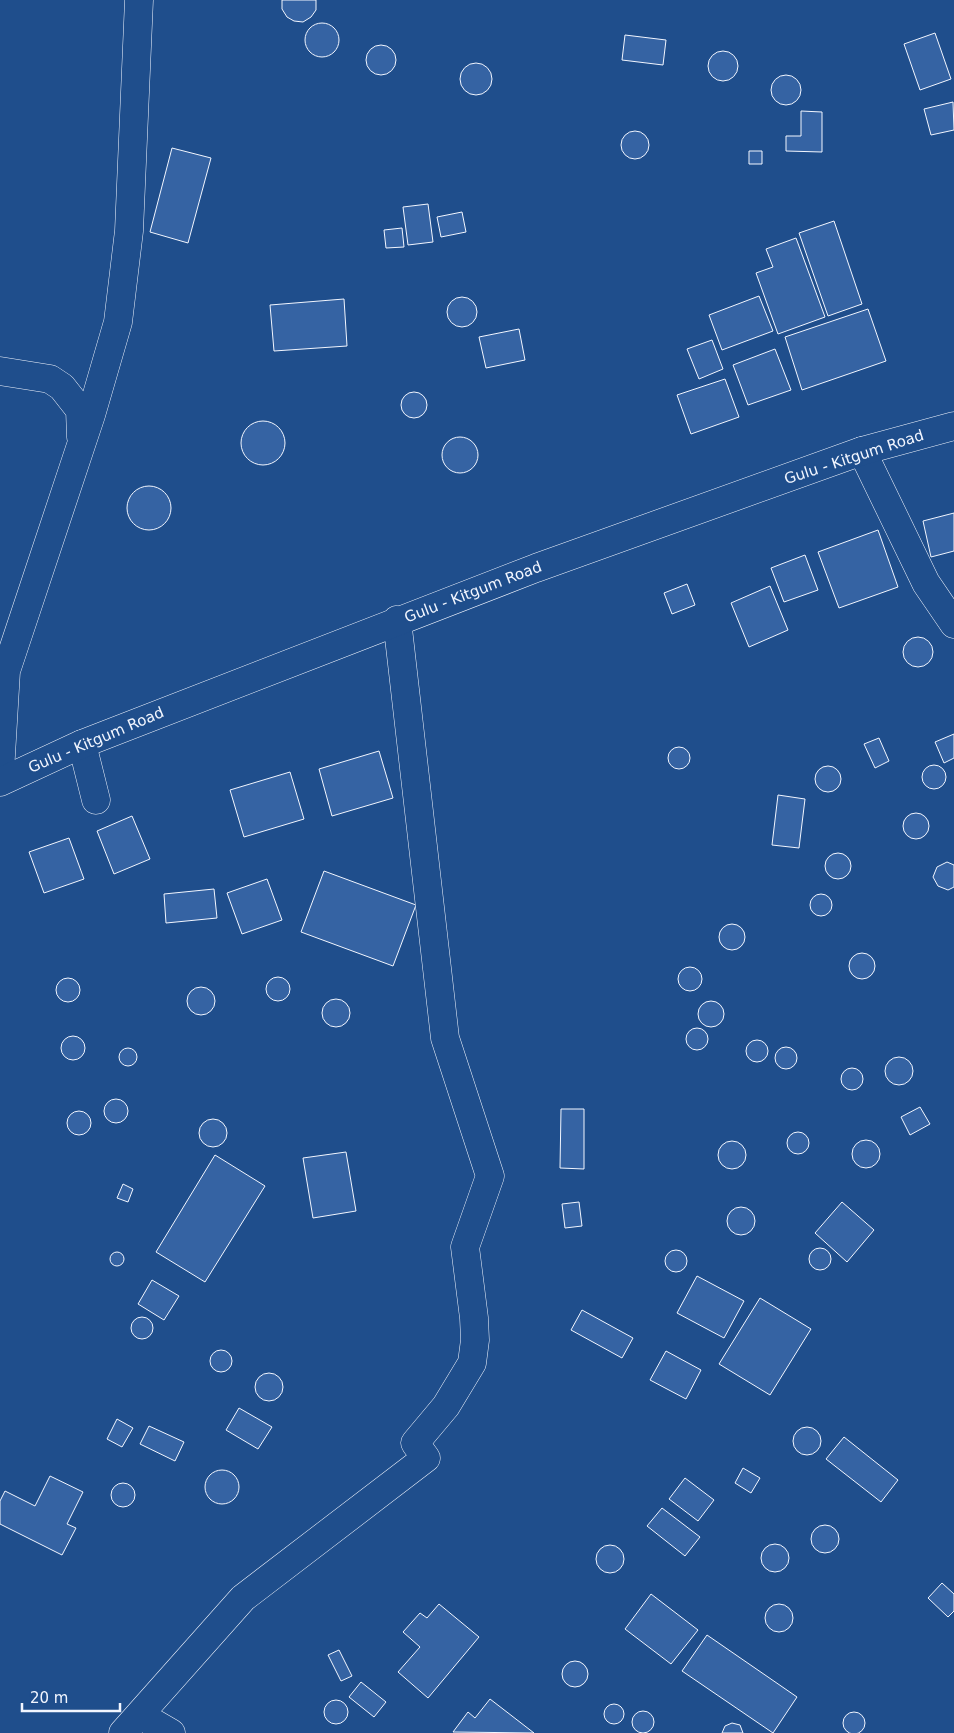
<svg xmlns="http://www.w3.org/2000/svg" width="954" height="1733" font-family="'DejaVu Sans',sans-serif">
  <style>
    .building { fill: #3563a3; stroke: #f2f6ff }
    .lines { fill: none; stroke-linecap: round; stroke-linejoin: round }
    .minor-casing { stroke: #f2f6ff; stroke-width: 29 }
    .major-casing { stroke: #f2f6ff; stroke-width: 29 }
    .minor { stroke: #1f4e8c; stroke-width: 28 }
    .major { stroke: #1f4e8c; stroke-width: 28 }
    .labels { text-anchor: middle; dominant-baseline: central; stroke-width: 4; stroke-linejoin: round; paint-order: stroke }
    .street-label { font-size: 15px; fill: #f2f6ff; stroke: #1f4e8c }
  </style>
  <rect width="100%" height="100%" fill="#1f4e8c"/>
  <!-- building -->
  <path class="building" d="M282,0H316V10L311,17L303,22L294,21L287,17L282,9Z
    M305 40a17 17 0 1 1 34 0a17 17 0 1 1-34 0Z
    M935,33L951,79L920,90L904,44Z
    M625,35L666,40L663,65L622,60Z
    M366 60a15 15 0 1 1 30 0a15 15 0 1 1-30 0Z
    M708 66a15 15 0 1 1 30 0a15 15 0 1 1-30 0Z
    M460 79a16 16 0 1 1 32 0a16 16 0 1 1-32 0Z
    M771 90a15 15 0 1 1 30 0a15 15 0 1 1-30 0Z
    M953,102L954,130L931,135L924,109Z
    M801,111L822,112V152L786,151V136H801Z
    M621 145a14 14 0 1 1 28 0a14 14 0 1 1-28 0Z
    M172,148L211,158L188,243L150,232Z
    M749,151H762V164H749Z
    M428,204L433,242L408,245L403,207Z
    M462,212L466,232L441,237L437,217Z
    M834,221L862,304L828,316L799,233Z
    M402,228L404,247L386,248L384,230Z
    M796,238L825,317L778,334L756,273L773,267L766,249Z
    M759,296L773,331L722,350L709,315Z
    M447 312a15 15 0 1 1 30 0a15 15 0 1 1-30 0Z
    M344,299L347,346L274,351L270,305Z
    M868,309L886,361L802,390L785,337Z
    M519,329L525,360L486,368L479,337Z
    M712,340L723,369L699,379L687,349Z
    M775,349L791,390L748,405L733,365Z
    M725,379L739,417L691,434L677,395Z
    M401 405a13 13 0 1 1 26 0a13 13 0 1 1-26 0Z
    M241 443a22 22 0 1 1 44 0a22 22 0 1 1-44 0Z
    M442 455a18 18 0 1 1 36 0a18 18 0 1 1-36 0Z
    M127 508a22 22 0 1 1 44 0a22 22 0 1 1-44 0Z
    M954,513V551L931,557L923,521Z
    M878,530L898,587L839,608L818,552Z
    M805,555L818,590L784,602L771,568Z
    M687,584L695,605L672,614L664,593Z
    M770,586L788,630L749,647L731,603Z
    M903 652a15 15 0 1 1 30 0a15 15 0 1 1-30 0Z
    M954,734V758L944,763L935,742Z
    M879,738L889,761L875,768L864,744Z
    M668 758a11 11 0 1 1 22 0a11 11 0 1 1-22 0Z
    M379,751L393,798L332,816L319,769Z
    M922 777a12 12 0 1 1 24 0a12 12 0 1 1-24 0Z
    M815 779a13 13 0 1 1 26 0a13 13 0 1 1-26 0Z
    M290,772L304,819L244,837L230,790Z
    M778,795L805,799L799,848L772,845Z
    M903 826a13 13 0 1 1 26 0a13 13 0 1 1-26 0Z
    M132,816L150,859L114,874L97,831Z
    M69,838L84,879L44,893L29,852Z
    M825 866a13 13 0 1 1 26 0a13 13 0 1 1-26 0Z
    M947,862L954,865V887L948,890L938,886L933,877L937,867Z
    M324,871L416,905L393,966L301,932Z
    M267,879L282,920L242,934L227,893Z
    M214,889L217,918L166,923L164,894Z
    M810 905a11 11 0 1 1 22 0a11 11 0 1 1-22 0Z
    M719 937a13 13 0 1 1 26 0a13 13 0 1 1-26 0Z
    M849 966a13 13 0 1 1 26 0a13 13 0 1 1-26 0Z
    M678 979a12 12 0 1 1 24 0a12 12 0 1 1-24 0Z
    M266 989a12 12 0 1 1 24 0a12 12 0 1 1-24 0Z
    M56 990a12 12 0 1 1 24 0a12 12 0 1 1-24 0Z
    M187 1001a14 14 0 1 1 28 0a14 14 0 1 1-28 0Z
    M322 1013a14 14 0 1 1 28 0a14 14 0 1 1-28 0Z
    M698 1014a13 13 0 1 1 26 0a13 13 0 1 1-26 0Z
    M686 1039a11 11 0 1 1 22 0a11 11 0 1 1-22 0Z
    M61 1048a12 12 0 1 1 24 0a12 12 0 1 1-24 0Z
    M746 1051a11 11 0 1 1 22 0a11 11 0 1 1-22 0Z
    M775 1058a11 11 0 1 1 22 0a11 11 0 1 1-22 0Z
    M119 1057a9 9 0 1 1 18 0a9 9 0 1 1-18 0Z
    M885 1071a14 14 0 1 1 28 0a14 14 0 1 1-28 0Z
    M841 1079a11 11 0 1 1 22 0a11 11 0 1 1-22 0Z
    M104 1111a12 12 0 1 1 24 0a12 12 0 1 1-24 0Z
    M920,1107L930,1124L910,1135L901,1117Z
    M561,1109H584V1169L560,1168Z
    M67 1123a12 12 0 1 1 24 0a12 12 0 1 1-24 0Z
    M199 1133a14 14 0 1 1 28 0a14 14 0 1 1-28 0Z
    M787 1143a11 11 0 1 1 22 0a11 11 0 1 1-22 0Z
    M852 1154a14 14 0 1 1 28 0a14 14 0 1 1-28 0Z
    M718 1155a14 14 0 1 1 28 0a14 14 0 1 1-28 0Z
    M346,1152L356,1211L313,1218L303,1158Z
    M215,1155L265,1186L205,1282L156,1252Z
    M123,1184L133,1189L128,1202L117,1198Z
    M579,1202L582,1226L565,1228L562,1204Z
    M842,1202L874,1230L847,1262L815,1233Z
    M727 1221a14 14 0 1 1 28 0a14 14 0 1 1-28 0Z
    M809 1259a11 11 0 1 1 22 0a11 11 0 1 1-22 0Z
    M665 1261a11 11 0 1 1 22 0a11 11 0 1 1-22 0Z
    M110 1259a7 7 0 1 1 14 0a7 7 0 1 1-14 0Z
    M697,1276L744,1301L724,1338L677,1313Z
    M152,1280L179,1296L164,1320L138,1304Z
    M760,1298L811,1329L770,1395L719,1364Z
    M582,1310L633,1338L622,1358L571,1330Z
    M131 1328a11 11 0 1 1 22 0a11 11 0 1 1-22 0Z
    M210 1361a11 11 0 1 1 22 0a11 11 0 1 1-22 0Z
    M666,1351L701,1370L686,1399L650,1380Z
    M255 1387a14 14 0 1 1 28 0a14 14 0 1 1-28 0Z
    M239,1408L272,1427L258,1449L226,1430Z
    M117,1419L133,1428L122,1447L107,1439Z
    M149,1426L184,1442L175,1461L140,1444Z
    M793 1441a14 14 0 1 1 28 0a14 14 0 1 1-28 0Z
    M844,1437L898,1480L881,1502L826,1459Z
    M743,1468L760,1478L751,1493L735,1483Z
    M205 1487a17 17 0 1 1 34 0a17 17 0 1 1-34 0Z
    M50,1476L83,1492L67,1524L76,1528L62,1555L0,1524V1501L5,1491L35,1506Z
    M685,1478L714,1500L698,1521L669,1499Z
    M111 1495a12 12 0 1 1 24 0a12 12 0 1 1-24 0Z
    M662,1508L700,1537L685,1556L647,1526Z
    M811 1539a14 14 0 1 1 28 0a14 14 0 1 1-28 0Z
    M761 1558a14 14 0 1 1 28 0a14 14 0 1 1-28 0Z
    M596 1559a14 14 0 1 1 28 0a14 14 0 1 1-28 0Z
    M942,1583L954,1594V1611L948,1617L928,1598Z
    M651,1594L698,1630L671,1664L625,1629Z
    M765 1618a14 14 0 1 1 28 0a14 14 0 1 1-28 0Z
    M439,1604L479,1637L428,1698L398,1672L420,1647L403,1632L420,1613L427,1618Z
    M707,1635L797,1697L773,1733L682,1671Z
    M339,1650L352,1676L341,1681L328,1655Z
    M562 1674a13 13 0 1 1 26 0a13 13 0 1 1-26 0Z
    M361,1682L386,1702L374,1717L349,1697Z
    M490,1699L534,1733L453,1732L468,1712L475,1718Z
    M324 1712a12 12 0 1 1 24 0a12 12 0 1 1-24 0Z
    M604 1714a10 10 0 1 1 20 0a10 10 0 1 1-20 0Z
    M632 1722a11 11 0 1 1 22 0a11 11 0 1 1-22 0Z
    M843 1723a11 11 0 1 1 22 0a11 11 0 1 1-22 0Z
    M732,1723L740,1725L743,1733H722L725,1726Z"/>
  <g class="lines">
    <defs>
      <path id="minor" d="M0,371L50,379L62,387L80,410L81,437
        M862,451L926,583L954,624
        M82,744L96,800
        M0,772L6,671L91,415L118,322L129,231L139,0
        M140,1715L171,1733
        M123,1733L243,1598L426,1458L415,1443L446,1406L472,1363L475,1340L474,1318L465,1247L490,1176L445,1038L397,620"/>
      <path id="major" d="M0,782L82,744L536,568L862,451L954,426"/>
    </defs>
    <!-- minor casing -->
    <use href="#minor" class="minor-casing"/>
    <!-- major casing -->
    <use href="#major" class="major-casing"/>
    <!-- minor -->
    <use href="#minor" class="minor"/>
    <!-- major -->
    <use href="#major" class="major"/>
  </g>
  <g class="labels">
    <!-- street labels -->
    <g class="street-label">
      <text transform="translate(854 457) rotate(-18)">Gulu - Kitgum Road</text>
      <text transform="translate(473 592) rotate(-21)">Gulu - Kitgum Road</text>
      <text transform="translate(96 740) rotate(-23)">Gulu - Kitgum Road</text>
    </g>
  </g>
  <!-- scale -->
  <path d="M22 1703v8h98v-8" fill="none" stroke="#f2f6ff" stroke-width="2.5"/>
  <text x="30" y="1703" font-size="15" fill="#f2f6ff" stroke="#1f4e8c" stroke-width="4" paint-order="stroke">20 m</text>
</svg>
